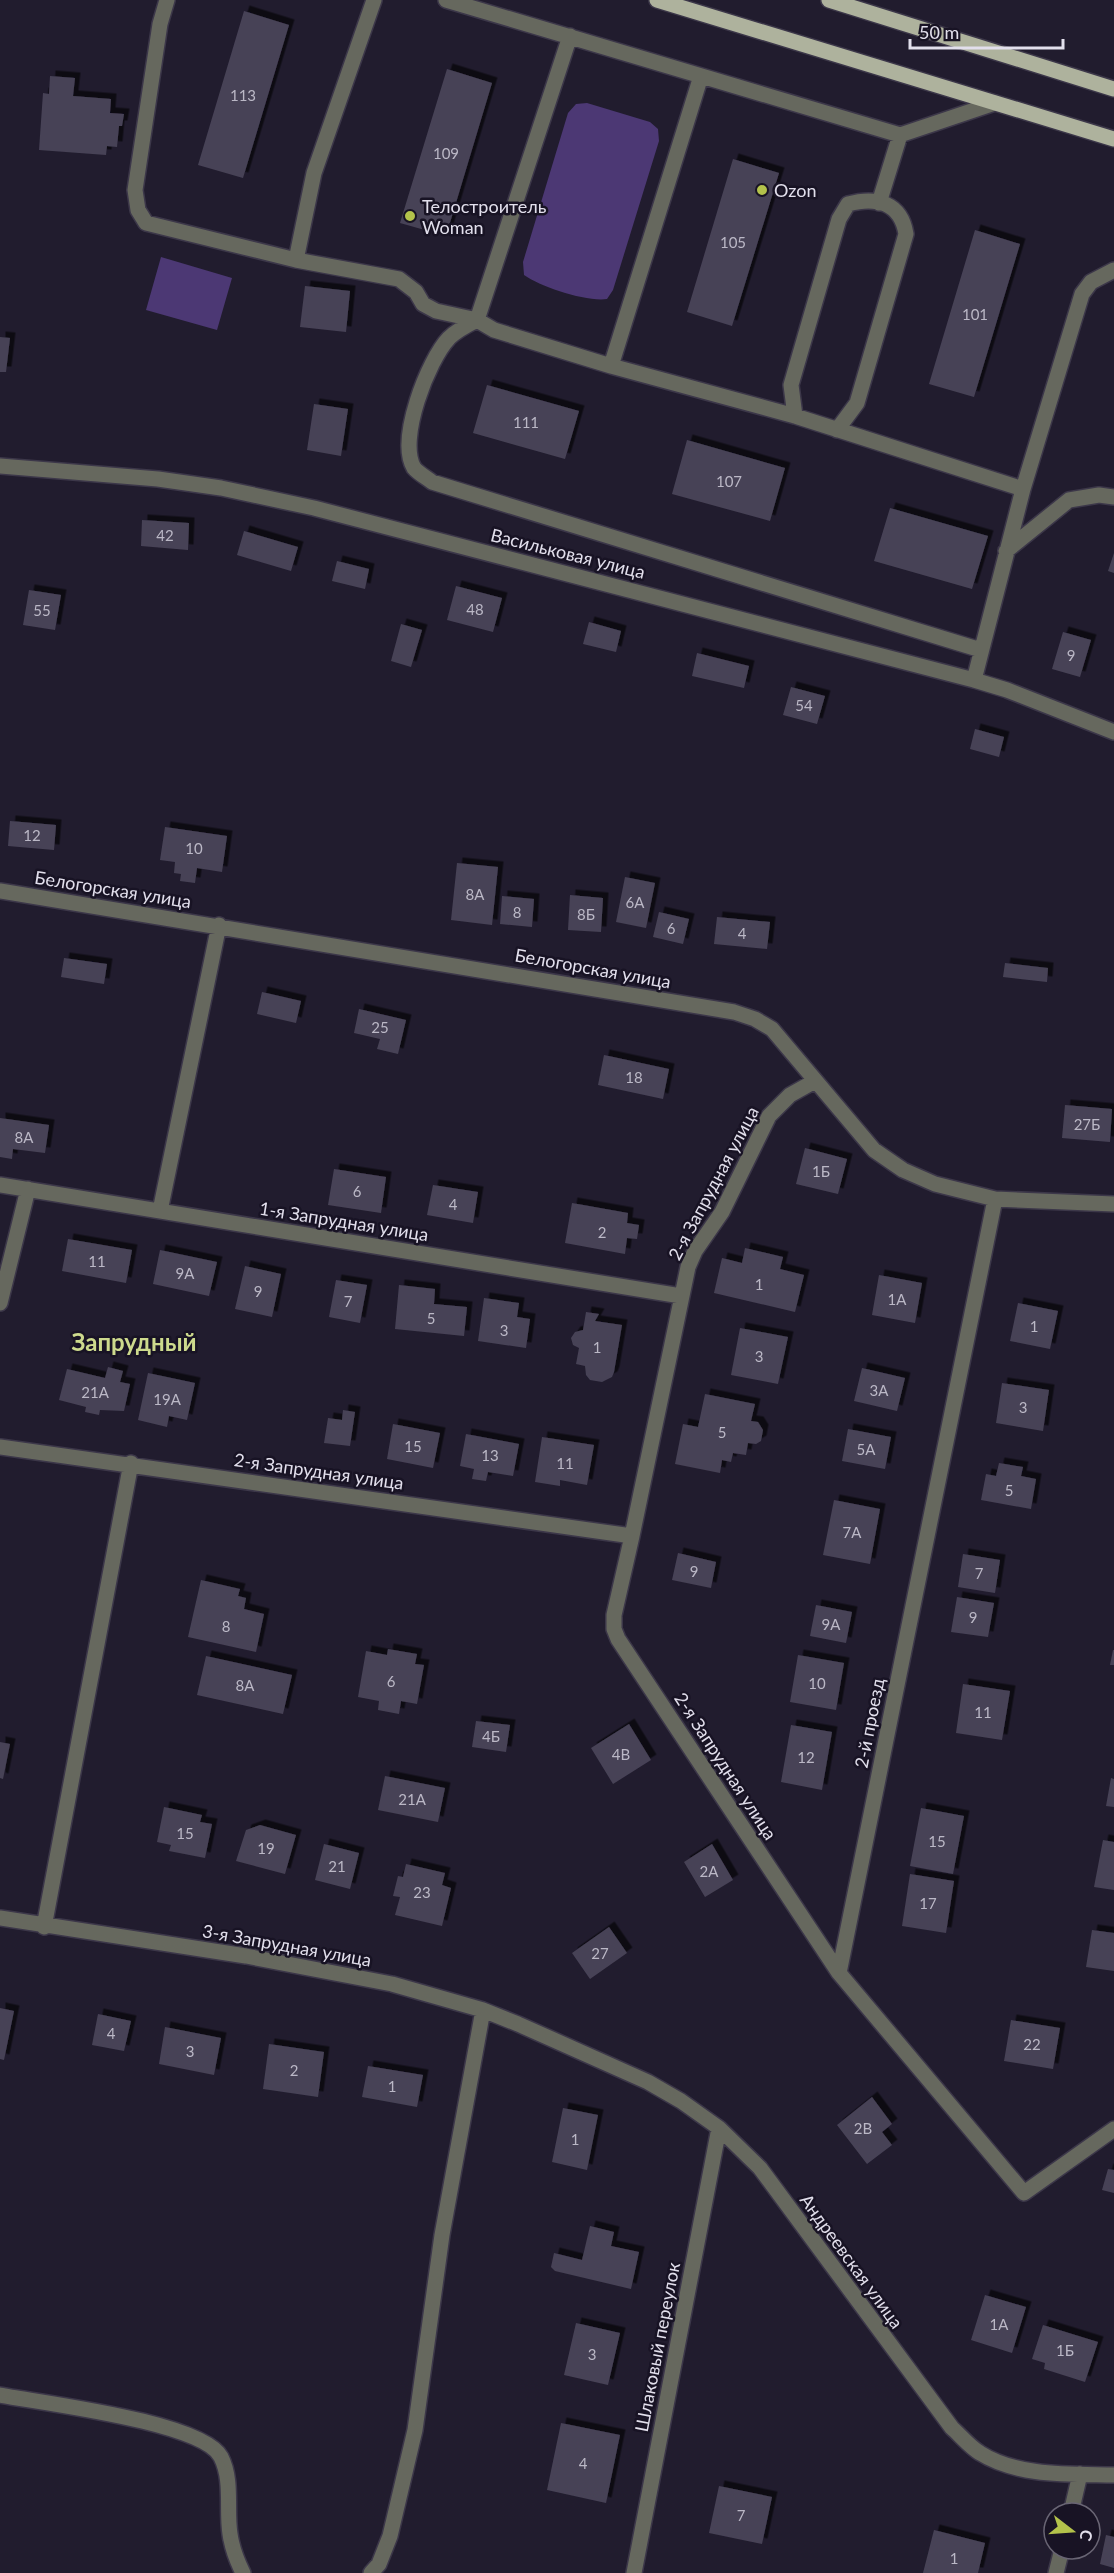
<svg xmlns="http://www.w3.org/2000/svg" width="1114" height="2573" font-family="Lato,sans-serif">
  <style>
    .green { fill: #4c3874 }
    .building { fill: #474256; filter: url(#shadow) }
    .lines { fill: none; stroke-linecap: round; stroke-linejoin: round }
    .minor-casing { stroke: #3c3749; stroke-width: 18 }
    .major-casing { stroke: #3c3749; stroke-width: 18 }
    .minor { stroke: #66685e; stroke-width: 15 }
    .major { stroke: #aeb29d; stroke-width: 15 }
    .poi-dot { fill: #b3c24b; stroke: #181324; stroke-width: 2 }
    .labels { text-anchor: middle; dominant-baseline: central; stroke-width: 5; stroke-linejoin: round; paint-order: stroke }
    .number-label { font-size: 15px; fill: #bbb8c6 }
    .poi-label { font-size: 18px; fill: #e2dfec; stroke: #181324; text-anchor: start }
    .street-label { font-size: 18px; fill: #e2dfec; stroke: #181324 }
    .district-label { font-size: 24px; font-weight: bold; fill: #cdda8d; stroke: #181324 }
  </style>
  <defs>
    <filter id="shadow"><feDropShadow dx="5.5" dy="-5.5" stdDeviation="0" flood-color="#0009"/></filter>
  </defs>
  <rect width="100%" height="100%" fill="#211c2e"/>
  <!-- green -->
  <path class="green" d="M587,103L650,122L658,129L659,141L613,290L607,299C586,302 541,287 524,275L523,262L568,113L576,104Z
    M161,257L232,278L217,330L146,310Z"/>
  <!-- building -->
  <path class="building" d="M244,11L289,25L243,178L198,165Z
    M447,69L492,83L446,236L400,223Z
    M50,76L75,78L73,96L111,99L110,113L124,114L122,126H119L117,147L107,146L106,155L39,150L43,93L49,94Z
    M733,159L779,173L732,326L687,312Z
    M975,230L1020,244L974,397L929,384Z
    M305,286L350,291L346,332L300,327Z
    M0,337L10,338L6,372H0Z
    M487,385L579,411L565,459L473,433Z
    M314,404L348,409L341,456L307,450Z
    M687,440L785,468L770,521L672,494Z
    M890,508L988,536L972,589L874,561Z
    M142,520L189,523L188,550L141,546Z
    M244,531L298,547L291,571L237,555Z
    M1114,553V573L1108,571Z
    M337,561L369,569L365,589L332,581Z
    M456,586L502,598L493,632L447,620Z
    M29,590L61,595L55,630L23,625Z
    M589,622L621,631L616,652L583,644Z
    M401,624L422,630L411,667L391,661Z
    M1063,632L1091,640L1080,677L1052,669Z
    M697,653L749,666L744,688L692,676Z
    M791,687L825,696L817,724L783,715Z
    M975,729L1004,737L999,757L970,749Z
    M10,821L56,825L54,850L8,846Z
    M165,827L227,836L222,872L197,868L195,883L180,881L181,874L174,873L175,862L160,860Z
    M457,863L498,867L492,925L451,920Z
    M625,877L655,883L646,928L616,922Z
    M570,895L603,898L601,932L568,930Z
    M502,896L534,899L532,927L500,924Z
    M659,912L689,919L683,944L653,937Z
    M717,917L770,922L767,949L714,944Z
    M64,958L107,964L104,984L61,977Z
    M1005,963L1048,968L1047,982L1003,977Z
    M262,992L301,1001L296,1023L257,1014Z
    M359,1009L406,1020L398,1054L377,1049L380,1039L354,1033Z
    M604,1055L669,1069L663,1099L598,1085Z
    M1065,1105L1112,1109L1110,1142L1062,1138Z
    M0,1118L49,1125L45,1153L13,1149L12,1159L0,1157Z
    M805,1148L847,1159L838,1194L796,1184Z
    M334,1169L386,1177L381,1213L328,1205Z
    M433,1185L478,1192L473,1223L427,1215Z
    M572,1203L628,1213L627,1223L639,1225L637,1239L627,1238L625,1254L565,1243Z
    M68,1239L132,1250L126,1283L62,1271Z
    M745,1248L783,1257L780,1269L804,1275L795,1312L714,1293L722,1258L742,1263Z
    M160,1250L217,1262L209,1296L153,1284Z
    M245,1266L281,1274L272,1317L235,1309Z
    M879,1275L922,1283L915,1323L872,1315Z
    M336,1280L367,1285L360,1323L329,1317Z
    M399,1285L435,1289L434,1304L467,1307L464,1336L395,1329Z
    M484,1298L519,1303L517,1317L530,1319L526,1348L478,1341Z
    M1018,1303L1058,1311L1050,1349L1010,1341Z
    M586,1312L599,1314L595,1321L622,1325L614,1372L612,1377L602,1382L590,1380L586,1375L585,1366L576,1364L579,1348L573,1345L571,1338L575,1332L583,1330Z
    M740,1328L788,1337L778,1384L731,1375Z
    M108,1367L123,1371L120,1382L130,1384L124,1411L100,1410L99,1415L85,1412L86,1407L59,1400L67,1369L105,1378Z
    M862,1368L905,1378L897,1411L854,1401Z
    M148,1373L195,1383L187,1420L169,1416L167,1427L138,1420Z
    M1002,1383L1049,1390L1043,1431L996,1423Z
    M705,1394L755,1404L751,1421L758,1422L763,1430L761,1441L756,1444L748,1443L746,1455L733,1453L731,1462L722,1460L720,1473L675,1464L683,1424L698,1427Z
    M343,1410L355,1412L350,1446L324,1443L328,1418L342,1420Z
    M393,1424L440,1433L433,1468L387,1459Z
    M848,1429L891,1437L885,1469L842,1461Z
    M466,1434L519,1444L513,1476L488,1472L486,1481L472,1479L474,1469L460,1466Z
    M542,1437L594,1445L587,1485L560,1480V1486L535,1482Z
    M999,1463L1023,1467L1021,1476L1036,1479L1031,1509L981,1500L986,1474L996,1476Z
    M834,1500L880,1509L870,1564L823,1555Z
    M678,1553L716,1562L711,1588L672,1580Z
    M963,1554L1000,1560L995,1593L958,1587Z
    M201,1580L240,1589L238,1596L246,1598L244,1609L264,1614L256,1652L188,1637Z
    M957,1597L994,1603L988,1637L951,1632Z
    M816,1605L852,1612L846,1643L810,1636Z
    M388,1649L417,1654L415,1664L424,1665L417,1704L401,1701L399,1714L378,1710L379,1701L358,1697L366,1651L387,1655Z
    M1113,1650H1114V1665H1110Z
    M798,1655L844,1663L836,1710L790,1702Z
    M206,1656L292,1675L283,1714L197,1695Z
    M963,1684L1010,1691L1002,1740L956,1733Z
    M476,1721L510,1725L506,1752L472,1747Z
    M629,1724L651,1760L613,1784L591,1748Z
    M791,1725L832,1732L822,1790L781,1782Z
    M0,1742L10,1744L3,1779L0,1778Z
    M385,1776L445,1788L438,1822L378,1810Z
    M1111,1778L1114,1779V1807L1106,1806Z
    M164,1807L202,1815L200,1822L212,1824L205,1858L169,1851L171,1845L157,1842Z
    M921,1808L964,1816L953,1874L910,1866Z
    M260,1825L296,1835L285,1874L236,1861L246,1830Z
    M1103,1840L1114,1842V1890L1094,1887Z
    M324,1844L359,1853L350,1889L315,1880Z
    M712,1844L733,1880L705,1897L684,1862Z
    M406,1864L445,1873L442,1885L451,1888L442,1926L395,1915L400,1897L393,1896L398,1876L403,1877Z
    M910,1874L954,1881L946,1933L902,1926Z
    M609,1927L627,1953L590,1979L572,1953Z
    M1092,1930L1114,1933V1971L1086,1967Z
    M0,2008L14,2011L4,2060L0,2059Z
    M98,2014L131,2021L124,2051L92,2045Z
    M1011,2020L1060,2028L1053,2069L1004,2061Z
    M165,2027L221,2038L214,2075L159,2064Z
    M269,2044L324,2052L318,2097L263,2089Z
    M368,2066L423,2075L417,2107L362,2097Z
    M872,2097L892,2124L882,2132L892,2145L867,2164L837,2125Z
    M563,2108L598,2115L587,2170L552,2162Z
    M1108,2169L1114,2170V2193L1102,2190Z
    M590,2226L614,2232L611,2246L639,2252L631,2289L555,2271L551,2267L554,2253L582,2260Z
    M985,2295L1026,2307L1012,2353L971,2340Z
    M576,2323L620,2333L608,2385L564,2375Z
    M1043,2325L1098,2342L1085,2382L1044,2369L1045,2363L1032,2359Z
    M561,2423L620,2435L606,2503L547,2490Z
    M719,2486L772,2497L762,2544L709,2533Z
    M934,2530L985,2543L978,2573H923Z
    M1106,2535L1114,2537V2568L1100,2564Z"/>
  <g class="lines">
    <defs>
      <path id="minor" d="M167,0L160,24L135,190L138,210L146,223L296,260L399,279L416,292L423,304L436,311L477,320L494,330L611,366L795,416L1023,489
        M446,0L900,135L995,103
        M570,36L477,320C467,325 457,330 449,338C428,360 397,440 414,468C418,473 427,478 432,482L981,650
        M879,203L900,135
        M296,260L314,173L374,0
        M611,366L701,76
        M795,416L791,385L839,219L848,204C877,196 901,203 906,234L857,403L837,430
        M0,466L158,479L221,488L314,508L974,680L1007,690L1114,732
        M1006,551L1069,500L1099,495L1114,497
        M974,680L1023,489L1082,294L1091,282L1114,270
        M0,891L734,1012L755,1019L772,1029L874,1150L903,1170L935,1184L995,1199L1114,1204
        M0,1185L681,1296
        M995,1199L839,1973L1024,2193L1114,2129
        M160,1211L219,925
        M0,1303L28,1189
        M0,1447L632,1536L688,1267L695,1251L722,1212L769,1116L790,1095L815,1081
        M632,1536L614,1615V1629L618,1639L839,1973
        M0,1918L246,1956L392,1984L483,2010L518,2024L648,2082L681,2101L719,2128L760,2168L952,2428C961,2436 970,2447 980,2453C1018,2477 1071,2474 1114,2475
        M44,1927L131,1463
        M0,2395C42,2403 203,2422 221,2457C233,2481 226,2509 230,2534C232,2548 237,2561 243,2573
        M1071,2513L1080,2474
        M371,2573L379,2564L390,2536L415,2430L442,2235L483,2010
        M634,2573L719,2128
        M1056,2573L1062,2549"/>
      <path id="major" d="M657,0L1114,139
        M829,0L1114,89"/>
    </defs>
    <!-- minor casing -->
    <use href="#minor" class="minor-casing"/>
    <!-- major casing -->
    <use href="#major" class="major-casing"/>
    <!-- minor -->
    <use href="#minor" class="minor"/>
    <!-- major -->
    <use href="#major" class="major"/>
  </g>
  <!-- markers -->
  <g class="poi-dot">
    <circle cx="762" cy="190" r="6"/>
    <circle cx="410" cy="216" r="6"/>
  </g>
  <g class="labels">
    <!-- number labels -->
    <g class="number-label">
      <text x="243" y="95">113</text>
      <text x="446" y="153">109</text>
      <text x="733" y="242">105</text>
      <text x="975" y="314">101</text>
      <text x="526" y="422">111</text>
      <text x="729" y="481">107</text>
      <text x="165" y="535">42</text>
      <text x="475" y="609">48</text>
      <text x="42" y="610">55</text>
      <text x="1071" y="655">9</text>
      <text x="804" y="705">54</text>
      <text x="32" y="835">12</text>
      <text x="194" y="848">10</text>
      <text x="475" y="894">8А</text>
      <text x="635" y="902">6А</text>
      <text x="517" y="912">8</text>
      <text x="586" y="914">8Б</text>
      <text x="671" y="928">6</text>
      <text x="742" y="933">4</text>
      <text x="380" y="1027">25</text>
      <text x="634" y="1077">18</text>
      <text x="1087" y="1124">27Б</text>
      <text x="24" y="1137">8А</text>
      <text x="821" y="1171">1Б</text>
      <text x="357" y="1191">6</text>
      <text x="453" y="1204">4</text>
      <text x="602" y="1232">2</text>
      <text x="97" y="1261">11</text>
      <text x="185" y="1273">9А</text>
      <text x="759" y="1284">1</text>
      <text x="258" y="1291">9</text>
      <text x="897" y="1299">1А</text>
      <text x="348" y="1301">7</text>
      <text x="431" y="1318">5</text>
      <text x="1034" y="1326">1</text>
      <text x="504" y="1330">3</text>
      <text x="597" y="1347">1</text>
      <text x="759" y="1356">3</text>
      <text x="879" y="1390">3А</text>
      <text x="95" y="1392">21А</text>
      <text x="167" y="1399">19А</text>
      <text x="1023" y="1407">3</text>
      <text x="722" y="1432">5</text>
      <text x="413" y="1446">15</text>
      <text x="866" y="1449">5А</text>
      <text x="490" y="1455">13</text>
      <text x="565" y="1463">11</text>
      <text x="1009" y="1490">5</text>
      <text x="852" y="1532">7А</text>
      <text x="694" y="1571">9</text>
      <text x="979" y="1573">7</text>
      <text x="973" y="1617">9</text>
      <text x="831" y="1624">9А</text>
      <text x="226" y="1626">8</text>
      <text x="391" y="1681">6</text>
      <text x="817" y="1683">10</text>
      <text x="245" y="1685">8А</text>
      <text x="983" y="1712">11</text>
      <text x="491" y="1736">4Б</text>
      <text x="621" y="1754">4В</text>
      <text x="806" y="1757">12</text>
      <text x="412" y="1799">21А</text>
      <text x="185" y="1833">15</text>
      <text x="937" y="1841">15</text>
      <text x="266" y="1848">19</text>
      <text x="337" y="1866">21</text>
      <text x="709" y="1871">2А</text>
      <text x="422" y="1892">23</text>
      <text x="928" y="1903">17</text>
      <text x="600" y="1953">27</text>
      <text x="111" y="2033">4</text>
      <text x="1032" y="2044">22</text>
      <text x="190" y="2051">3</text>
      <text x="294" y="2070">2</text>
      <text x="392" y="2086">1</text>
      <text x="863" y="2128">2В</text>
      <text x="575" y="2139">1</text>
      <text x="999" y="2324">1А</text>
      <text x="1065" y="2350">1Б</text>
      <text x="592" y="2354">3</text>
      <text x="583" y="2463">4</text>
      <text x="741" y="2515">7</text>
      <text x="954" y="2558">1</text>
    </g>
    <!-- poi labels -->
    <g class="poi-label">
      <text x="774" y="190">Ozon</text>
      <text x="422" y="206">Телостроитель<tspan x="422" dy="21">Woman</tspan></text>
    </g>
    <!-- street labels -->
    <g class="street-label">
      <text transform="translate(568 553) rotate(14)">Васильковая улица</text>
      <text transform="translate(113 889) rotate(9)">Белогорская улица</text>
      <text transform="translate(593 968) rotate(10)">Белогорская улица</text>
      <text transform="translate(713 1183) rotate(-62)">2-я Запрудная улица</text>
      <text transform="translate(344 1221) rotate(9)">1-я Запрудная улица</text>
      <text transform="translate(319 1471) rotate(8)">2-я Запрудная улица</text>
      <text transform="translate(869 1723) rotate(-79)">2-й проезд</text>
      <text transform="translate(726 1766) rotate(57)">2-я Запрудная улица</text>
      <text transform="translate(287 1945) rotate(10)">3-я Запрудная улица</text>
      <text transform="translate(852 2261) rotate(54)">Андреевская улица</text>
      <text transform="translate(657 2347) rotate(-79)">Шлаковый переулок</text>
    </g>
    <!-- district labels -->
    <g class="district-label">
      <text x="134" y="1341">Запрудный</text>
    </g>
  </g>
  <!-- north arrow -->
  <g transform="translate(1072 2531) rotate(107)"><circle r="28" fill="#181324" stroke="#696574" stroke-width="1.5"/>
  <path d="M0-4.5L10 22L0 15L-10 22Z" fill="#b3c24b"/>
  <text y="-9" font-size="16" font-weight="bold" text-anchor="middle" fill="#e2dfec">С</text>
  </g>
  <!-- scale -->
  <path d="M910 39v9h153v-9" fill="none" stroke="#e2dfec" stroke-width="3"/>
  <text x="919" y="39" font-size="18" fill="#e2dfec" stroke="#181324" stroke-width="4.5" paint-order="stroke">50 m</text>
</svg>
